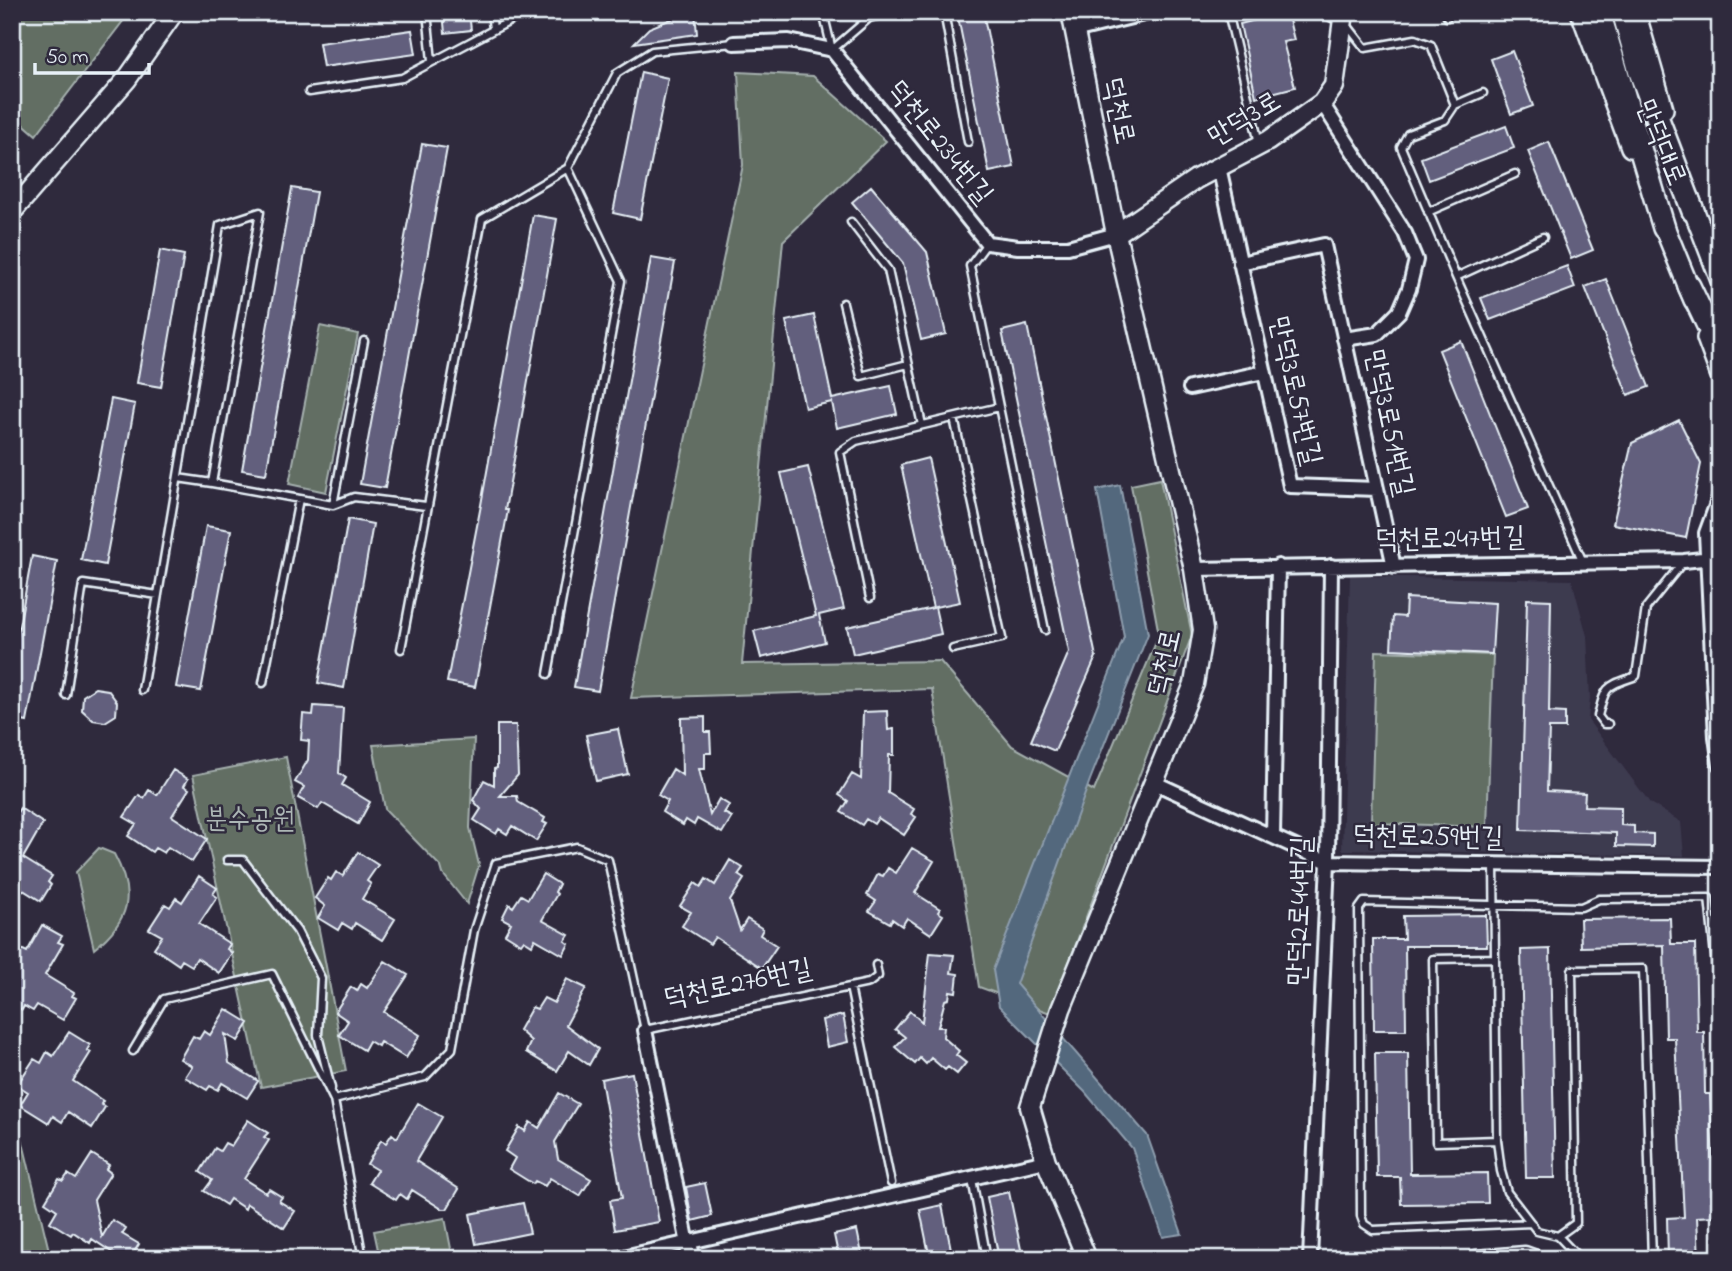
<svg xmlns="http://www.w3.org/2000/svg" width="1732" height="1271" font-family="'Indie Flower','Poor Story',sans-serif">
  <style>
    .built { fill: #3e3a50 }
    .green { fill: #626e64; stroke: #a5b0ae; stroke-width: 2 }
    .water { fill: #52677d; stroke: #8e9eae; stroke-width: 2 }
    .building { fill: #625f7d; stroke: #e8f1f8; stroke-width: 2 }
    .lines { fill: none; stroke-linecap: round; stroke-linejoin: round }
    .service-casing { stroke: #e8f1f8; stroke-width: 11 }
    .minor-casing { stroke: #e8f1f8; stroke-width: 18 }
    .tertiary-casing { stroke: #e8f1f8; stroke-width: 21 }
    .secondary-casing { stroke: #e8f1f8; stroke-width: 23 }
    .primary-casing { stroke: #e8f1f8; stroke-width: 24 }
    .trunk-casing { stroke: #e8f1f8; stroke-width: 26 }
    .service { stroke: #2f2a3d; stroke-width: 6 }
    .minor { stroke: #2f2a3d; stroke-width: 12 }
    .tertiary { stroke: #2f2a3d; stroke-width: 16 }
    .secondary { stroke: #2f2a3d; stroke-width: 18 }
    .primary { stroke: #2f2a3d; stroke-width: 19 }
    .trunk { stroke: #2f2a3d; stroke-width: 21 }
    .labels { text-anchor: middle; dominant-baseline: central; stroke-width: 5; stroke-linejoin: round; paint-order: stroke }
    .street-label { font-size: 28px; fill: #e8f1f8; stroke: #2f2a3d }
    .park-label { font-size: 28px; fill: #acb6b5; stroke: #2f2a3d }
  </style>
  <rect width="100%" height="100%" fill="#2f2a3d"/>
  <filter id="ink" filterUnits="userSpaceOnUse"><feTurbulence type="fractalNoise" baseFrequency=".0143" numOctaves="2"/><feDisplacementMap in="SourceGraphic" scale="14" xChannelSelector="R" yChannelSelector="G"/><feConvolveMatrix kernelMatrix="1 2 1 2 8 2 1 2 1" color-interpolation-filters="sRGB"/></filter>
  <g filter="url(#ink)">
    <!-- built -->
    <path class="built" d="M1350,576L1572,580L1587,636L1590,698L1588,720L1650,803L1681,822L1684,856L1342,850Z"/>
    <!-- green -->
    <path class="green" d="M12,12H130L36,135L12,114Z
      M738,72L813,76L886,141L783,241L742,664L940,661L1012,746L1094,791L1159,635L1131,485L1160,479L1192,635L1050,1013L979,987L932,689L631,698L743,165Z
      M320,326L358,334L326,492L289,484Z
      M1376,651L1493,655L1487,827L1371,823Z
      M474,739L470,828L479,865L467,904L443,874L441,867L385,809L373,745Z
      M286,757L346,1071L261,1087L193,775Z
      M99,848L114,854C136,895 130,920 94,949L76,872Z
      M12,1097L51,1259H12Z
      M445,1218L453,1259H380L374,1231Z"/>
    <!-- water -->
    <path class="water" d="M1120,485L1148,634L1090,780L1016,984L1147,1135L1182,1234L1163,1237L1132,1148L1085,1092L999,1006L993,970L1124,637L1097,490Z"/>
    <!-- building -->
    <path class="building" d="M443,12H469L471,30L445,33Z
      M689,12H695L697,34L634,43L649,28Z
      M957,12H983L1014,167L989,172Z
      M1287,12L1294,40L1283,42L1295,87L1256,97L1240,24Z
      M412,30L416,54L323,67L319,43Z
      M1512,51L1533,106L1511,114L1491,59Z
      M641,72L668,78L640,219L613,213Z
      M1506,126L1514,148L1429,180L1421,158Z
      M1549,142L1593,250L1571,259L1528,151Z
      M422,144L447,148L385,488L360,484Z
      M871,186L927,252L946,334L921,340L903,263L852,202Z
      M292,188L316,192L266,474L242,470Z
      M533,215L557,219L505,510H508L475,687L447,682L481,505Z
      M160,250L184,255L161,387L137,383Z
      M651,258L675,262L598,691L574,687Z
      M1567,266L1575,288L1490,320L1481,298Z
      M1606,279L1649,387L1628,395L1585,287Z
      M814,315L832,399L891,386L897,414L837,428L832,402L805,408L786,321Z
      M1027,325L1096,657L1055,751L1031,741L1069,652L1002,331Z
      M1461,341L1528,509L1506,517L1439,350Z
      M111,399L135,404L105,565L81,560Z
      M1679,420L1701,464L1686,538L1613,524L1632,443Z
      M928,458L960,602L935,607L941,634L853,654L847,627L933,608L901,465Z
      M808,467L844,609L819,615L825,642L761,658L754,631L816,616L781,473Z
      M348,519L373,524L344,688L318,683Z
      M206,526L231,530L201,691L176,687Z
      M32,556L57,561L27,722L12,719V665Z
      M1406,598L1495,603L1492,654L1391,649L1393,616L1405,617Z
      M1527,599L1551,600L1549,712L1565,713V728H1549L1547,791L1585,793L1584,806L1621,807V825L1634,826V833L1653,834V847L1616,846V833L1521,830Z
      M95,688L108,690L117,702L116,715L105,722L93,720L82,710L83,696Z
      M314,706L343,708L339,773L346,778L342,785L370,802L358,824L322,803L318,809L298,798L304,787L295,782L308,760L309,741L301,740L303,714L313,715Z
      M887,711L888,730L894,729V755H889L888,793L914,809L911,814L916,817L904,835L878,818L874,824L866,819L862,825L841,812L848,801L839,795L852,774L861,779L863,712Z
      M705,717V732H710L711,753H705V769H699L710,815L719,799L729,805L724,813L732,817L722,833L697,819L694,825L686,820L683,825L662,812L668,801L658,795L673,769L682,775L681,718Z
      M497,725H516L518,775L500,796H517L518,802L545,818L543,822L547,824L536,841L512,826L507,834L499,829L496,834L474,820L481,809L473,800L484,780L494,785V769L497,768Z
      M618,729L628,774L596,781L586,735Z
      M173,770L188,779L184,786L189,789L172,816L207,839L192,862L168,847L164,853L155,848L152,852L128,836L136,824L124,817L139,795L144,798L149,790L157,795Z
      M20,808L43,823L23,858L52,876L48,882L51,885L41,901L12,883V820Z
      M912,848L934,861L915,893L940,909L938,912L943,915L931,934L907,918L902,926L892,919L890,923L869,911L876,901L867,895L878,874L883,876L888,868L896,873Z
      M358,852L378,865L367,881L371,884L362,899L395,919L382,940L355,923L352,929L342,923L338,930L318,918L325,906L315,898L328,878L331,880L336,872L343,876Z
      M730,860L743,868L738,875L744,879L730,901L740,930L747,919L763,929L760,935L777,946L762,968L715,937L710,944L682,926L691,912L680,906L695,883L701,887L706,879L715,885Z
      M543,874L559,884L555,892L557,894L542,920L569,935L565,941L569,944L563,955L535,939L532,945L524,940L521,944L505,934L511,923L502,918L509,904L513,907L521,895L528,899Z
      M199,876L217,888L213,894L217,897L199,924L230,944L227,949L232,953L219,973L197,958L192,966L182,960L179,965L154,948L162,936L149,929L165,904L170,907L176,898L182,902Z
      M1486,915L1487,946H1405L1406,1030H1374L1373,939H1404L1403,916Z
      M1670,918L1671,944H1695L1697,1032H1704L1705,1094H1710L1715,1216L1697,1217L1699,1259H1668L1667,1218L1684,1217L1675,1038H1666L1664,945L1581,947L1580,919Z
      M42,925L62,936L58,942L63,944L45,975L74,993L72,996L76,998L63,1020L37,1005L33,1011L24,1006L22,1010L12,1005V959L19,948L27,952Z
      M1550,949L1555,1178H1526L1521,950Z
      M930,953L954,955L951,973L958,974L956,992L950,991L949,999L945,1000L938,1027H944L943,1037L959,1051L956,1055L966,1063L957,1074L948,1067L945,1070L931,1058L926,1064L920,1058L915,1064L895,1047L905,1037L895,1029L910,1011L922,1022Z
      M385,961L408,975L384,1012L420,1035L406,1058L380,1042L378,1046L369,1041L364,1050L339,1035L348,1021L335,1012L351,987L357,991L361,984L367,988Z
      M567,979L586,988L566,1025L598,1049L589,1065L569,1051L557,1071L526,1052L531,1041L519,1030L532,1007L537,1009L544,998L554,1003Z
      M226,1009L249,1023L238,1041L225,1034L229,1063L258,1081L247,1098L222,1083L218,1090L210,1086L207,1090L185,1077L192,1066L180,1059L193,1036L199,1039L204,1031L210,1035Z
      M843,1015L848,1042L827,1047L822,1020Z
      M69,1032L90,1045L87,1050L91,1052L73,1081L103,1101L101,1104L105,1107L92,1128L68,1112L62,1122L53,1116L49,1123L20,1105L28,1092L17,1085L34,1059L41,1063L47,1052L53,1056Z
      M1375,1053H1408L1410,1174L1487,1173L1488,1203L1401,1204L1400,1177H1377Z
      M632,1073L659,1222L615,1230L610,1200L622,1198L601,1079Z
      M559,1093L578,1104L555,1142L558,1159L591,1179L580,1196L550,1178L545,1186L535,1181L533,1184L509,1169L515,1158L505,1151L519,1127L525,1131L530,1122L539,1128Z
      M418,1103L442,1117L416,1161L459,1189L447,1209H442L412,1190L407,1199L400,1194L396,1200L369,1183L377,1170L367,1164L381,1140L386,1143L392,1134L397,1138Z
      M248,1120L268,1133L264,1137L269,1140L244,1179L266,1193L269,1189L282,1197L279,1201L295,1211L284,1228L247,1204L245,1209L230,1199L226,1205L204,1191L212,1180L200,1172L215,1148L220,1151L225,1143L231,1146Z
      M92,1154L109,1165L106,1169L111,1173L94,1200L102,1237L112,1220L126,1228L122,1234L139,1244L130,1259H122L92,1239L90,1243L73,1232L71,1235L50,1222L57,1210L45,1202L59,1179L63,1181L68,1174L76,1179Z
      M705,1183L712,1216L692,1221L686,1187Z
      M1009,1192L1023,1259H999L987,1197Z
      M523,1203L530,1233L476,1244L470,1214Z
      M942,1205L953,1259H930L920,1210Z
      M857,1230L863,1259H839L834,1235Z"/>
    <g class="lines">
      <defs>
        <path id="service" d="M427,12L432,61
          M491,12L493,29
          M823,12L832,50L869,18L893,12
          M944,12L968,142
          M1228,12L1259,143
          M1446,12L1447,17
          M1347,25L1365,48L1415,39L1431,45L1455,105L1445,120L1408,134L1401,147L1456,277L1583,562
          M309,92L402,78L527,12
          M1455,105L1483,93
          M1428,212L1515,174
          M851,222L888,270L922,425
          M987,243L970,266L1045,630
          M1456,277L1543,237
          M843,303L861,376L908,364
          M178,478L212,483
          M333,505L364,341
          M870,598L840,452L856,441L999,407
          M401,649L482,219L568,168L617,73L652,51L734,43
          M953,649L1002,638L954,418
          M548,674L621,281L568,168
          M263,683L299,499
          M142,690L220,225L260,212L212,483L333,505L354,497L426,506
          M66,695L83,584L158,595
          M1608,724H1604L1598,716C1606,684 1606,687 1636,676L1646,608L1683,562
          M227,860H243L297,931L321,978L318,1035L331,1088
          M1494,864L1497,1140L1501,1171L1507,1192L1537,1231L1558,1236
          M1494,958L1433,959L1436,1142L1497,1140
          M850,987L891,1183
          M133,1051L164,999L272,974L334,1100
          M972,1179L987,1259
          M1531,1223L1373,1230L1364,1224L1361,1216L1359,909L1364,902L1581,907L1599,899L1709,898L1720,1005
          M363,1259L334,1100L425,1077L452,1049L474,930L496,863L577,847L608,860L645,1030L869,983L878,976L876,965
          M1580,1259L1558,1236L1576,1223L1572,970L1643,969L1652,1259"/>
        <path id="minor" d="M1328,12L1344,20
          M1074,31L1152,12
          M734,43L789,41L832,50L987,243L1018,247H1068L1116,234
          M1322,103L1405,233L1416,260L1409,289L1399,312L1377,334L1344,339
          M1219,167L1290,486L1377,489
          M1240,263L1324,245L1394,567
          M1190,388L1264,372
          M1720,495L1706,533L1716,737L1720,765
          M1194,569L1684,561L1720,557
          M1153,782L1328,862L1720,867
          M1273,837L1278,566
          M645,1030L688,1244
          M615,1259L1046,1161
          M1310,1259L1328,862L1331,566"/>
        <path id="tertiary" d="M688,1244L692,1259
          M1476,1259L1525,1255L1536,1259"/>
        <path id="secondary" d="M1071,12L1116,234L1194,569L1203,630L1194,684L1061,1009L1030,1107L1046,1161L1087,1259
          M12,212L127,79L174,12
          M1116,234L1196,179L1268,141L1322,103L1334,86L1344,12"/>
        <path id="primary" d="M1581,12L1631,147
          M1635,12L1663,109
          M1689,198L1720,278
          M1659,214L1694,300
          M1707,338L1720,373"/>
        <path id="trunk" d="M1599,12L1664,228
          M1623,12L1640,72L1693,211
          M1689,286L1720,351"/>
      </defs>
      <!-- service casing -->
      <use href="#service" class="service-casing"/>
      <!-- minor casing -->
      <use href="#minor" class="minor-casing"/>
      <!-- tertiary casing -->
      <use href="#tertiary" class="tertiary-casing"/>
      <!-- secondary casing -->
      <use href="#secondary" class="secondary-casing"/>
      <!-- primary casing -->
      <use href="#primary" class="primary-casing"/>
      <!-- trunk casing -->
      <use href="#trunk" class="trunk-casing"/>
      <!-- service -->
      <use href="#service" class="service"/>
      <!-- minor -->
      <use href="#minor" class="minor"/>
      <!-- tertiary -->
      <use href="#tertiary" class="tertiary"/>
      <!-- secondary -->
      <use href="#secondary" class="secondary"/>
      <!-- primary -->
      <use href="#primary" class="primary"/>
      <!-- trunk -->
      <use href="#trunk" class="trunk"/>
    </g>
  </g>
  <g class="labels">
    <!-- street labels -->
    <g class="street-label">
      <text transform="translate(1117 111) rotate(78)">덕천로</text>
      <text transform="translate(1245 120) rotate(-31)">만덕3로</text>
      <text transform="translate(939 143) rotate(51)">덕천로234번길</text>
      <text transform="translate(1660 143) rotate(68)">만덕대로</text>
      <text transform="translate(1294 391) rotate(77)">만덕3로57번길</text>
      <text transform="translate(1388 423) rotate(78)">만덕3로51번길</text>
      <text transform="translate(1450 540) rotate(-1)">덕천로247번길</text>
      <text transform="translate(1166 663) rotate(-77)">덕천로</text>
      <text transform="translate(1428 838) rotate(1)">덕천로259번길</text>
      <text transform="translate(1301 911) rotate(-88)">만덕2로44번길</text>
      <text transform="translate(738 985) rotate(-12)">덕천로276번길</text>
    </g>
    <!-- park labels -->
    <g class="park-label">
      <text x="250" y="820">분수공원</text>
    </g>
  </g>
  <!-- margin -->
  <rect width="1732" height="1271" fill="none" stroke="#2f2a3d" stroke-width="42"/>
  <rect x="21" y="21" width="1690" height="1229" fill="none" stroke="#e8f1f8" stroke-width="2.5" filter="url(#ink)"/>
  <!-- scale -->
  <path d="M35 63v10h114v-10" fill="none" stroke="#e8f1f8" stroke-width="3.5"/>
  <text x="46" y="63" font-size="21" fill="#e8f1f8" stroke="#2f2a3d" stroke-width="5" paint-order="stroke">50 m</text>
</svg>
